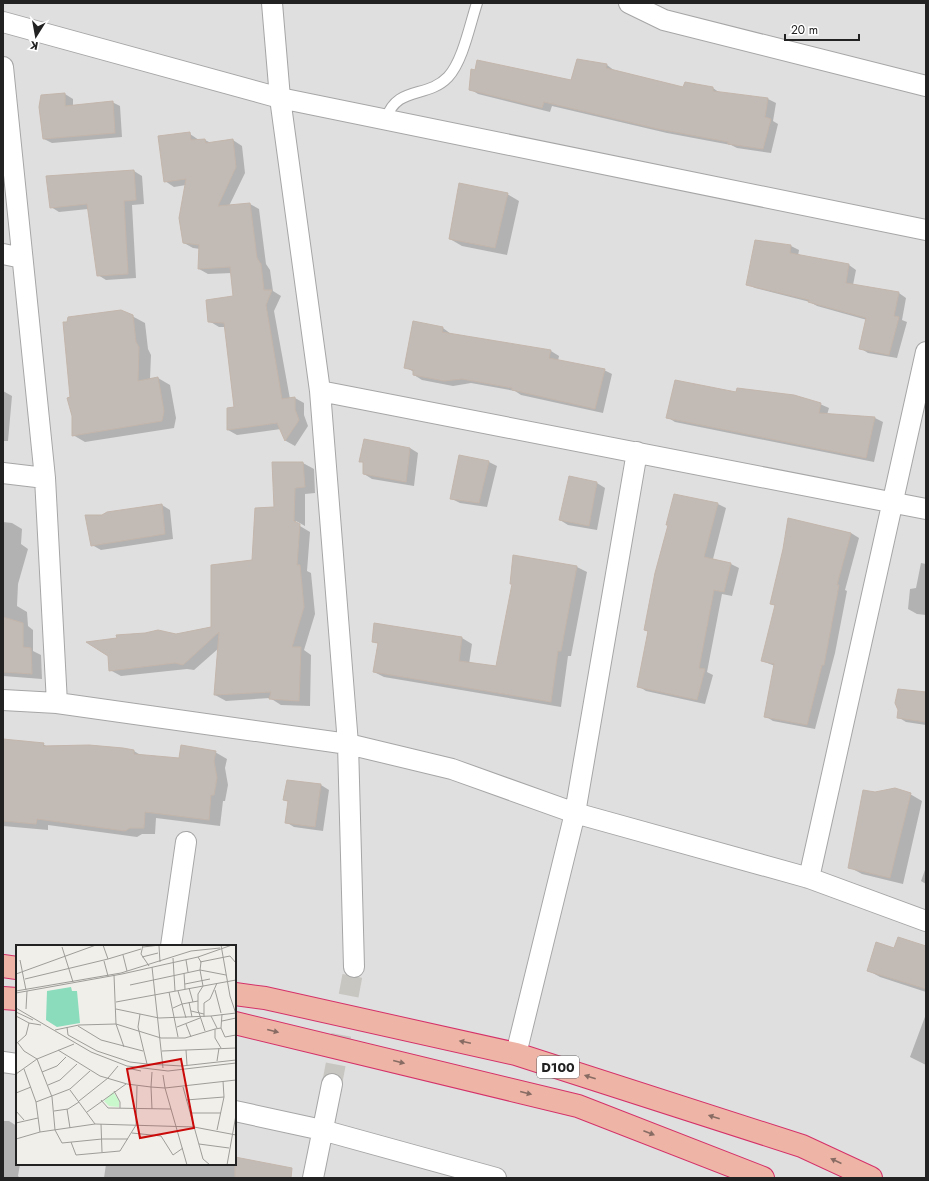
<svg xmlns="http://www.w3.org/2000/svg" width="929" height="1181" font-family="Jost,sans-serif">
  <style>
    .residential { fill: #e0dfdf; fill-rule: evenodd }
    .shadow { fill: #0003 }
    .building { fill: #c2bbb5; stroke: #c3b6ac }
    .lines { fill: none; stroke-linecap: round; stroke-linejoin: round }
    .minor-tunnel { stroke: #c8c6c1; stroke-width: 20; stroke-dasharray: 20 10; stroke-linecap: butt }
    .service-casing { stroke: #a6a6a6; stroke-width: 12 }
    .minor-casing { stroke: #a6a6a6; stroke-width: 22 }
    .trunk-casing { stroke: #d43169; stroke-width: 24 }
    .service { stroke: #fff; stroke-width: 10 }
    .minor { stroke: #fff; stroke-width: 20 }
    .trunk { stroke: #eeb5a6; stroke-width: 22 }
    .oneway { fill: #886c64 }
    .labels { text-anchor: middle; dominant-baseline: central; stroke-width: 3.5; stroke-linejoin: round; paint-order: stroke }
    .shield { fill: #fff; stroke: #646464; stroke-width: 1 }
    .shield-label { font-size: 13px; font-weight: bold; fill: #222 }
    .inset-road { fill: none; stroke: #9e9d99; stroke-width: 1 }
    .view { fill: #ca0909; fill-opacity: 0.15; stroke: #ca0909; stroke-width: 2 }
    .inset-edge { fill: none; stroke: #222; stroke-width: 2 }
  </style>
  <rect width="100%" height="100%" fill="#f1efe9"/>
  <!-- residential -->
  <path class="residential" d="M3,3H926V1178H3ZM17,946H235V1164H17Z"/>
  <!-- shadow -->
  <path class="shadow" d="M577,60L607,65L615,71L684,88H713L720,93L768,99L776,103L773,121L778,124L771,153L737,148L731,145L667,133L552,106L550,112L478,94L470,89L571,81Z
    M65,94L73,99V106L112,102L120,106L122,137L52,143L44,139Z
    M190,134L199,140H205L211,143L233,140L242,146L245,173L229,206L250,204L259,209L266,264L270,270L273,291L281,296L274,311L290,399L295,398L304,403V415L308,426L295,446L286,441L281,429L237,435L228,430L235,408L225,327H219L209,321L234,297L232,273L208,274L199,269L200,249L193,248L184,243L186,185L174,187L165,181Z
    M134,171L142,176L144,204L132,205L136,278L106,280L98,275L88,209L59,212L51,207Z
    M507,194L519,201L507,255L462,246L450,239Z
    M756,241L791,246L799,250L798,256L849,265L856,270L853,285L899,293L906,298L902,320L907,322L897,358L868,353L860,348L867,320L817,306L810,302L755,288L747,284Z
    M132,316L145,323L148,349L151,355L150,379L158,378L170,385L176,418L174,428L85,442L73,435L71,398Z
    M413,323L443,328L451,334L551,351L559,356L558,361L604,370L612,374L603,413L521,395L515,391L471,383L453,386L422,380L414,375V372L405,367Z
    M3,391L12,396L8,441H3Z
    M737,393L820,404L829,408L827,415L875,418L883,422L874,462L675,422L667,417Z
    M410,448L418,453L414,486L372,479L364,474V463L360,461Z
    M460,456L489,462L497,466L487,507L460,503L452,499Z
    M303,463L314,469L315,493L305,494V526L296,521L295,523L310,532L307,571L311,573L315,614L304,650L311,655L310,706L281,705L270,698L226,701L215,695L219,648L194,670L187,669L121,676L110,670L212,627L253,561L275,508Z
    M570,478L597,483L605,488L597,530L568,525L560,520Z
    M718,504L726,508L713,559L731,564L739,568L732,596L722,594L707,672L713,675L705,704L646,691L638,686L649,632L645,630Z
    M162,505L170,510L173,539L101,550L92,545L102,516L107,513Z
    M789,520L851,533L859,538L845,590L847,591L835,653L815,729L773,721L765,716L775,666L762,661L776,606L771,603L784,549Z
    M3,522L12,523L22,529L21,544L28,549L18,584L17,606L27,612L28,626L33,630V651L41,655L42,679L3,676Z
    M514,557L577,567L587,572L571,656H568L561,707L384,677L374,672L379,644L373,641L462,638L472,644L469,664L497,667L513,585L511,583Z
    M921,563L926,564V615L917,614L908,609L910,589L916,588Z
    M926,693V725L906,722L898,717Z
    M3,744H43L48,747L134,751L142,756L180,759L215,752L227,759L225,768L228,785L225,801H223L220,826L156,818L155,834H142L137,837L48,825V830L3,826Z
    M288,781L321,785L329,790L323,831L294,827L286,822L289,802L284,799Z
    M910,794L922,801L903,884L862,874L849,867Z
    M926,867V884L921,881Z
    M926,948V992L880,977L869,971L894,949Z
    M926,1014V1065L910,1057Z
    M3,1121H9L17,1126V1164H20L18,1176L20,1178H3Z
    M235,1158L276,1178H104L106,1164L234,1165Z"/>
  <!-- building -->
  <path class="building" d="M577,59L607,64L606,68L683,87L685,82L713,87V91L768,98L765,117L771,119L763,149L728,144V142L658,129L544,102L542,108L469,90L471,69L475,70L477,60L571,80Z
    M65,93V106L113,101L115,133L43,139L39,107L41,95Z
    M190,132L191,140L205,139L206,143L233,139L236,167L218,206L250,203L257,258L261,264L264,290H272L266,305L282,399L295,397V409L299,420L285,441L277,423L227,430V408L234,407L224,323L208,322L206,300L233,296L230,267L198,269L199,245L183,243L179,218L186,179L164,182L158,136Z
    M134,170L136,200L124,201L128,274L97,276L87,204L50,208L46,176Z
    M459,183L508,193L495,248L449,239Z
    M755,240L791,245L790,253L849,264L846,283L899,292L894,316L899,317L889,355L859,349L866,318L808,302L809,300L746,285Z
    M121,310L133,315L136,342L139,347L138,381L158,377L164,411L162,421L72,436V416L67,398L70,397L63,322H67L68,317Z
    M413,321L443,327L442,332L551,350L549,358L605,369L595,409L512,390V388L462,379L444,381L413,375V370L404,368Z
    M675,380L736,392L737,388L794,395L821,403L819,413L875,417L866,458L666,418Z
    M364,439L410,448L406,482L363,474V462H359Z
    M459,455L489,461L479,503L450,499Z
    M272,462H303L305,487L295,488L294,521L300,524L297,565H300L304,607L292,647H301L299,701L269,699L271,692L214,695L219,632L183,665L175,663L109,671L108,656L86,642L117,638L116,635L145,633L158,630L176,634L211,627V565L252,560L255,508L274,507Z
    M569,476L597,482L589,526L559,520Z
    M674,494L718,503L704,557L731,563L724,592L714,590L699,668L705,669L697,700L637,687L648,631L644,630L655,573L668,525H666Z
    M162,504L165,534L91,546L85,515H102L107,512Z
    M788,518L851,533L837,585H839L824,665H822L807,725L764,717L774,664L761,661L775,605L770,604L783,549Z
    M513,555L577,566L561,651H558L551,702L373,672L378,643L372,642L374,623L462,637L459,661L496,666L512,584H510Z
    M3,617L23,623V647L31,648L32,674L3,672Z
    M898,689L926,692V722L897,718L898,710L895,703Z
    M3,739L44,743L43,746L89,745L123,748L134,750V754L179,758L181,745L216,751L214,761L217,778L214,795H211L209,820L145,812L144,828H130L125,831L37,819L36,824L3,821Z
    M287,780L321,784L315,827L285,823L288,801L283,800Z
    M895,788L911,793L890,878L848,868L863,790L875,792Z
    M898,937L926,946V989L867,971L876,942L894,948Z
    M235,1157L292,1168L291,1178H235Z"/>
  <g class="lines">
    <!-- minor-tunnel -->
    <path class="minor-tunnel" d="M332,1084L354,967"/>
    <defs>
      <path id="service" d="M386,119C397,85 427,99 448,77C463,61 470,24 477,3"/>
      <path id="minor" d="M629,3L664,20L926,86
        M3,22L280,98L926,230
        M3,67L45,478L57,703
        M3,254L22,258
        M320,391L926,509
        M637,452L575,813L809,878L926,921
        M3,473L45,478
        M3,700L57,703L348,744L320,391L280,98L272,3
        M809,878L926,352
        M171,946L186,842
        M354,967L348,744L452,769L575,813L516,1054
        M3,1062L17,1064
        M235,1111L322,1130L496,1178
        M313,1178L332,1084"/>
      <path id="trunk" d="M3,966L17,968
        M235,994L265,998L516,1054L802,1146L871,1178
        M3,998L17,999
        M235,1023L578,1106L763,1178"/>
    </defs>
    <!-- service casing -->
    <use href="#service" class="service-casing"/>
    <!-- minor casing -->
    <use href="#minor" class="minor-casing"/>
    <!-- trunk casing -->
    <use href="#trunk" class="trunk-casing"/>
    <!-- service -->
    <use href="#service" class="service"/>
    <!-- minor -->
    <use href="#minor" class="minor"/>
    <!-- trunk -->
    <use href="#trunk" class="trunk"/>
  </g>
  <!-- one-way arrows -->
  <defs><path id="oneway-solid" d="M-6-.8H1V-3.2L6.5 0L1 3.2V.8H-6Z"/></defs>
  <g class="oneway">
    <use href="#oneway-solid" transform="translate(273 1031) rotate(14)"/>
    <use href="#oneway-solid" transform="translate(465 1042) rotate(-168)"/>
    <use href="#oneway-solid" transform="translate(399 1062) rotate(14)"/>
    <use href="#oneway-solid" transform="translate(590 1077) rotate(-162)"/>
    <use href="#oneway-solid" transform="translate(526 1093) rotate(14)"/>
    <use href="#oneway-solid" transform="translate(714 1117) rotate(-162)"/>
    <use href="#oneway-solid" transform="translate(649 1133) rotate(21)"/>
    <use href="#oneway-solid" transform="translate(836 1161) rotate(-155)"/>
  </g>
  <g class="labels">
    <!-- shield labels -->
    <rect class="shield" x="537" y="1056" width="42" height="22" rx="3"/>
    <g class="shield-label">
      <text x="558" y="1067">D100</text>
    </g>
  </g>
  <!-- overview -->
  <g transform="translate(16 945)">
    <rect width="220" height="220" fill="#f1efe9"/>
    <path d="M97,147L103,155V162L93,161L88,156Z" fill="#c9f8cd"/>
    <path d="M55,42L56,46H61L64,78L41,82L30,75L31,46Z" fill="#8bdcbd"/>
    <path class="inset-road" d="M87,0L92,14M127,0L125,9L133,21M205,0L214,51L220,69M143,1L144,17M46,2L57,37M127,2L144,0M107,10L111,26M126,12L142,8M182,12L185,17L184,25L210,30M157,13L159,46M4,15L10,45M170,15L172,27M88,16L92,31M184,17L214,11L220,18M136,22L147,123M168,28L169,44M0,29L80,0M98,30L100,79L108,102M9,34L92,14L125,4M169,39L194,34M114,40L184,25L187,41L182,49V65L189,86M173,43L177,57M199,45L205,68M0,46L105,28L175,6L204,3M153,47L162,92M0,48L106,29L182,12L216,0M100,57L220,35M173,57L176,72M0,63L75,107L111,121L152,126L220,118M157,63L166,59L162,46M10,64L11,46M100,64L143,73L195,71L201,83M175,66L188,69M0,67L17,75M124,69L122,82L131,119L166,121L220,115M0,71L13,78L10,90L0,99M195,71L220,68M188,72V58L194,54L201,38M170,73L166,59L182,56M206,76L220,73M13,78L25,80M170,79L175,92M62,81L85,95L127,106M51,82L52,90L81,106L114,117L131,119M161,82L184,73M205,83L206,69M199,84V93L205,103M39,85L63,80L100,79L145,93H169L199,84L205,83L209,92L220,90M2,98L8,106L21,114L36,152L39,185L46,198L86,194H112M42,105L84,131L111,139L135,142L136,164M170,105L171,120M146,106L220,103M201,116L203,103M111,123L125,126M8,124L20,157L24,187M26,127L41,121L50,112M136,127L135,142L149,143L147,130M0,129L21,114L58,99M32,140L44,135L61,119M167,142L187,214L194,220M54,145L79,179M98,146L104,157V163M0,148L15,142M85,155L92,163L155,164M170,155L208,152M63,156L92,133L102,121M20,157L54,144L74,126M51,164L54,183M0,166L8,175M38,166L52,164L63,157M71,167L110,139M174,168H205M0,178L22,173M85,179L86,207M201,185L208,152L207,136M116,188L145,191L157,210L167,203M0,194L24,187L79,179L178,182L220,190M55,197L60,210L104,206L120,180L121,141M183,199L213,203M171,220L149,143L220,135M211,220L220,170"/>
    <path class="view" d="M165,114L178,183L124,193L111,124Z"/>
    <rect width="220" height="220" class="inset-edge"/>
  </g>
  <!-- border -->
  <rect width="929" height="1181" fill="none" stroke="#222222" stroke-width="8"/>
  <!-- north arrow -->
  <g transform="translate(36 36) rotate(191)" stroke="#ffffff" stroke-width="3" paint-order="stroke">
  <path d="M0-3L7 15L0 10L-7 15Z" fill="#222222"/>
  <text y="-6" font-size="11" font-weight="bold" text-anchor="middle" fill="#222222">K</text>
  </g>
  <!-- scale -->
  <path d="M785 34v6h74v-6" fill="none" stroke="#222222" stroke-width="2"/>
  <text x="791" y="34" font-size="12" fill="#222222" stroke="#ffffff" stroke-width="3" paint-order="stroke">20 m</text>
</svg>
